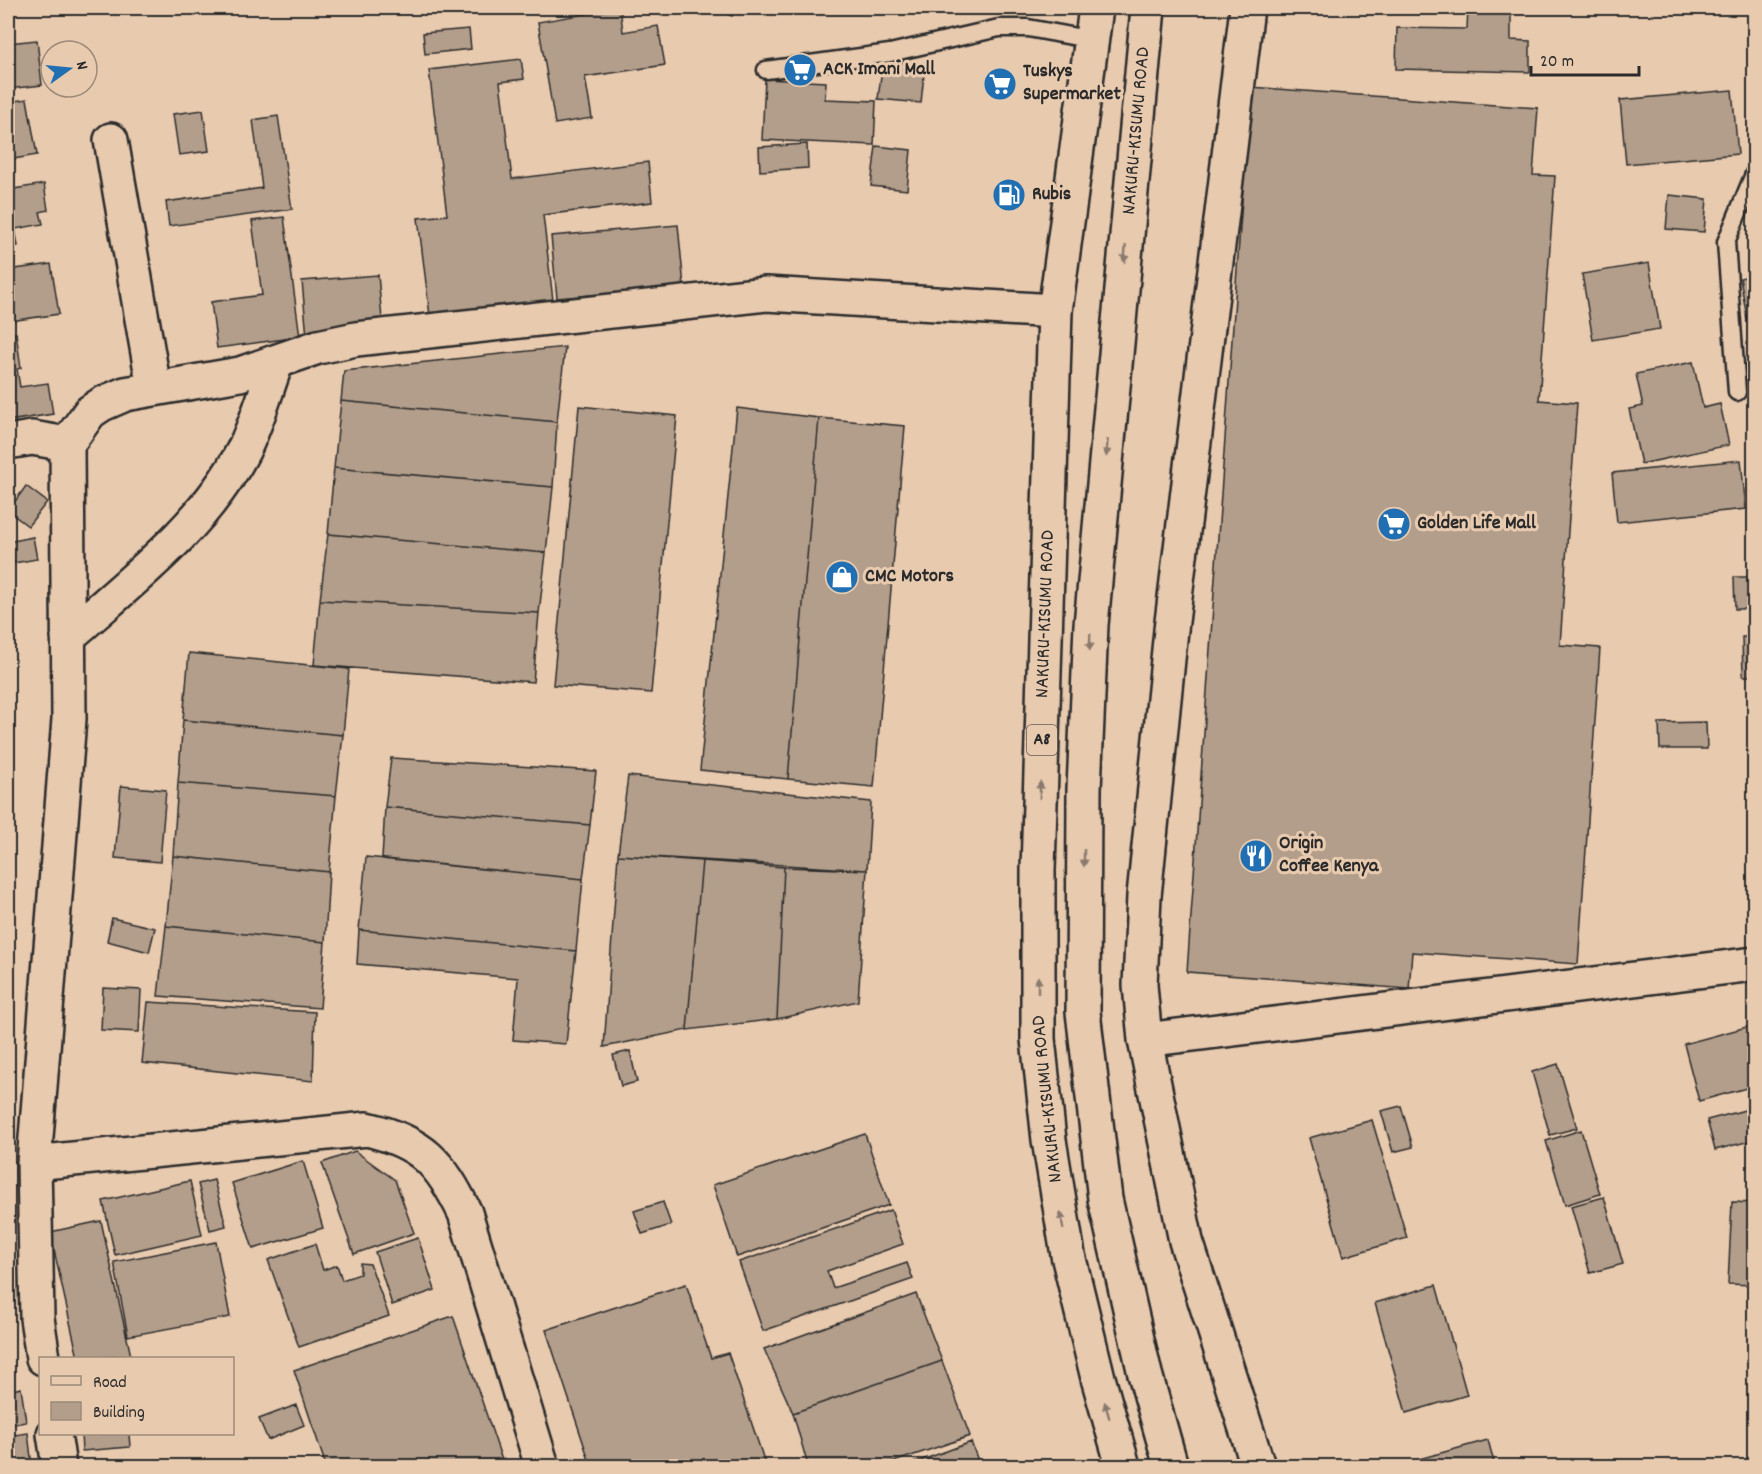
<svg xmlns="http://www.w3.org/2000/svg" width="1762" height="1474" font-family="Dekko,sans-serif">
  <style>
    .building { fill: #b39e8b; stroke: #2b2b2b; stroke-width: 1.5 }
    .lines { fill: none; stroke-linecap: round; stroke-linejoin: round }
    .service-casing { stroke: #2b2b2b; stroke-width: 21 }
    .minor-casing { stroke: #2b2b2b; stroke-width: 38 }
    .trunk-casing { stroke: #2b2b2b; stroke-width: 38 }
    .service { stroke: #e8caaf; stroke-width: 16 }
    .minor { stroke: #e8caaf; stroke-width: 33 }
    .trunk { stroke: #e8caaf; stroke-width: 33 }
    .oneway { fill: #8a7a6d }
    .labels { text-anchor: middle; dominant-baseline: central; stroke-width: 6; stroke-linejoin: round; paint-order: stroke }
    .shield { fill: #e8caaf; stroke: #645b53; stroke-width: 1.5 }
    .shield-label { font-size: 18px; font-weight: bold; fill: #2b2b2b }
    .poi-label { font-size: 20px; font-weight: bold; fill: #2b2b2b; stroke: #e8caaf; text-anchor: start }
    .street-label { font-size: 20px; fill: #2b2b2b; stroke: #e8caaf }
  </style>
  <rect width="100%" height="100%" fill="#e8caaf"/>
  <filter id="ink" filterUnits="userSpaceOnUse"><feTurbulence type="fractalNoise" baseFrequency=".0167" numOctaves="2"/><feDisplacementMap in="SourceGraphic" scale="12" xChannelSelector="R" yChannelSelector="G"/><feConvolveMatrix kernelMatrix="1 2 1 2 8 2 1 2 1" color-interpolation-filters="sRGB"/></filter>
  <g filter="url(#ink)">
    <!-- building -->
    <path class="building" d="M620,8L623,32L658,26L665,65L585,77L592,118L555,124L538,22Z
      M714,8H735V9L732,16Z
      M1468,8H1511V40L1530,41V72L1396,69L1397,28L1467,29Z
      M469,29L471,49L425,54L423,33Z
      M37,40L42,85L8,89V43Z
      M521,59L524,79L500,82L512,179L648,162L652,202L543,215L554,309L431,324L418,218L447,215L429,70Z
      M883,60L925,64L921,103L878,99Z
      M765,79L826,82L825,99L876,101L874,145L762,140Z
      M1250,87L1538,108L1533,175L1555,176L1539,400L1577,403L1560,645L1600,648L1578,964L1412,952L1409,989L1187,972Z
      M1732,90L1738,154L1626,164L1620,100Z
      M27,99L37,155L8,160V102Z
      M203,110L209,151L179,155L173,114Z
      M278,116L292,209L169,226L166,202L262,188L253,120Z
      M807,144L808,168L760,171L759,147Z
      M876,146L911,150L907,190L871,186Z
      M44,184L48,210L40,212L43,224L15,229L18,246L8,248V190Z
      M1669,195L1707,199L1704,232L1666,229Z
      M284,217L300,337L217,348L211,302L262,295L252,221Z
      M678,225L684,287L557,298L551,236Z
      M1649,263L1660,329L1593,340L1582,274Z
      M51,264L59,314L10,321L12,334L16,333L21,368L17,369L20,387L48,383L53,414L8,421V270Z
      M378,275L383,330L307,337L302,281Z
      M1754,275V352H1753L1740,278Z
      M565,347L557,422L341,401L344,371Z
      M1693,362L1703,408L1720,404L1729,445L1641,464L1629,409L1643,406L1636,374Z
      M341,401L557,422L553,487L334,468Z
      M579,406L677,416L651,693L553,685Z
      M737,408L819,418L788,779L700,770Z
      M819,418L905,426L874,787L788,779Z
      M1741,460L1746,509L1617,522L1612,473Z
      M334,468L553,487L546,553L328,534Z
      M26,486L47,502L28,526L8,511Z
      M328,534L546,553L539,613L320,600Z
      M33,537L37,559L8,564V542Z
      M1734,577H1748L1749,609H1735Z
      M320,600L539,613L533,682L314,665Z
      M1742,637H1754V676H1743Z
      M189,653L349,669L343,735L183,720Z
      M183,720L343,735L336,796L178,783Z
      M1706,722L1707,749H1660L1659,723Z
      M391,758L596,771L590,825L385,807Z
      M628,776L871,802L867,870L618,855Z
      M178,783L336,796L329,872L173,856Z
      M121,786L166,790L160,862L115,858Z
      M385,807L590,825L583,879L382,859Z
      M618,855L702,861L687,1030L604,1047Z
      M173,856L329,872L325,942L166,926Z
      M366,857L583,879L576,951L359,930Z
      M702,861L784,867L777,1019L687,1030Z
      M784,867L867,870L858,1001L777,1019Z
      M112,918L155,928L149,952L107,941Z
      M166,926L325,942L320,1008L158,996Z
      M359,930L576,951L566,1044L513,1040L518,978L357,964Z
      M103,988L141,990L139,1032L101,1030Z
      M148,1002L315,1012L313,1081L142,1063Z
      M1754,1025V1086L1699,1101L1684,1044Z
      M630,1051L637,1082L621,1086L613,1055Z
      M1558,1064L1577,1128L1550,1135L1532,1072Z
      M1401,1106L1413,1147L1393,1152L1381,1111Z
      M1749,1109L1754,1140L1715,1150L1707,1120Z
      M1372,1120L1407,1238L1343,1257L1309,1138Z
      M1581,1130L1600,1194L1565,1205L1546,1141Z
      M865,1134L889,1205L737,1257L713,1185Z
      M355,1151L395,1180L414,1233L354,1254L322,1163Z
      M303,1161L323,1228L253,1249L232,1183Z
      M214,1180L226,1226L210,1230L198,1184Z
      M190,1181L202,1235L115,1255L103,1201Z
      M1604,1197L1623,1264L1590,1273L1571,1206Z
      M663,1202L671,1225L642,1234L634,1211Z
      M1732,1202L1754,1203V1285L1728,1284Z
      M891,1210L903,1244L827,1271L833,1288L907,1263L913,1279L763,1331L739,1262Z
      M101,1221L131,1356L78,1358L50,1232Z
      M418,1238L435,1290L392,1305L375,1252Z
      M216,1242L230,1317L128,1336L114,1262Z
      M315,1244L323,1270L337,1265L342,1280L360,1274V1263L370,1264L389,1316L299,1347L268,1260Z
      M686,1284L711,1358L728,1353L766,1466H591L546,1330Z
      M1436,1285L1467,1395L1406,1413L1375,1303Z
      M916,1294L942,1361L793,1413L764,1349Z
      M453,1316L504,1466H326L294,1370Z
      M942,1361L970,1436L882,1466H808L793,1413Z
      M21,1388L26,1422L8,1425V1391Z
      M296,1405L304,1425L268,1440L259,1419Z
      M28,1433L32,1466H8V1436Z
      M81,1434H129L130,1447L82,1451Z
      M1488,1440L1495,1466H1422L1419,1459Z
      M971,1442L980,1466H906Z
      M1670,1462L1671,1466H1648Z"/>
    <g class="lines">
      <defs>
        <path id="service" d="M766,70L890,53L999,28H1028L1093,40
          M1737,392L1726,242L1754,174"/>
        <path id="minor" d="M1247,8L1171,630L1144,896L1140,985L1145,1040L1186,1241L1258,1466
          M111,140L154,388
          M8,442L32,438L67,444L90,412L102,404L125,394L240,374L318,347L356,339L766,294L1055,311
          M68,637C130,582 204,526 243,451C257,423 266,390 277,361
          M1145,1040L1754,964
          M34,1163L367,1129C422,1142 441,1163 465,1213L542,1466
          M43,1358L37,1318L34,1163L69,719L67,444
          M54,1434L59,1466"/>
        <path id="trunk" d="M1096,8L1055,311L1038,870V1039L1049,1140L1068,1255L1098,1378L1123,1466
          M1148,8L1091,625L1084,789L1083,1012L1105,1199L1145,1374L1171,1466"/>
      </defs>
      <!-- service casing -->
      <use href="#service" class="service-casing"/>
      <!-- minor casing -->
      <use href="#minor" class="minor-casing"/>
      <!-- trunk casing -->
      <use href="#trunk" class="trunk-casing"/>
      <!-- service -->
      <use href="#service" class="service"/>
      <!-- minor -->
      <use href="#minor" class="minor"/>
      <!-- trunk -->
      <use href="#trunk" class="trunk"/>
    </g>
    <!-- one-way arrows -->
    <defs><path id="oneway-solid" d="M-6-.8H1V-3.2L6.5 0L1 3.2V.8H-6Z" transform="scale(1.5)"/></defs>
    <g class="oneway">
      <use href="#oneway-solid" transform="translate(1125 254) rotate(95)"/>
      <use href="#oneway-solid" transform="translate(1107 448) rotate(95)"/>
      <use href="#oneway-solid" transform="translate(1090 642) rotate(92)"/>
      <use href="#oneway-solid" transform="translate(1040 790) rotate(-88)"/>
      <use href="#oneway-solid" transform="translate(1084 858) rotate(90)"/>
      <use href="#oneway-solid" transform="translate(1038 985) rotate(-90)"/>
      <use href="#oneway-solid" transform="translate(1062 1221) rotate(-99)"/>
      <use href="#oneway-solid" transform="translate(1107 1410) rotate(-106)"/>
    </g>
  </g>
  <!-- icons -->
  <defs>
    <symbol id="supermarket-disc" viewBox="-11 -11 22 22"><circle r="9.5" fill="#1f6fb2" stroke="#e8caaf"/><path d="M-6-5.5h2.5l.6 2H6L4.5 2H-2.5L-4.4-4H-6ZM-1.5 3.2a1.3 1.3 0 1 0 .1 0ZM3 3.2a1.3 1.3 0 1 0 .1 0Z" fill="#fff"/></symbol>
    <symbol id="fuel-disc" viewBox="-11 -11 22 22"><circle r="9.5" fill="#1f6fb2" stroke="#e8caaf"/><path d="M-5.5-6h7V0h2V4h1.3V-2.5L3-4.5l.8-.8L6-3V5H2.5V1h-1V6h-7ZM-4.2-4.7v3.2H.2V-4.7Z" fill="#fff"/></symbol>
    <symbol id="shop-disc" viewBox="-11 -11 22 22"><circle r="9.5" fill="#1f6fb2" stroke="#e8caaf"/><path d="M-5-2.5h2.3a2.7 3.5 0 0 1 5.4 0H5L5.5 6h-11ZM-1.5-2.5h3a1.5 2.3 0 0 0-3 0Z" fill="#fff"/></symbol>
    <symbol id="restaurant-disc" viewBox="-11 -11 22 22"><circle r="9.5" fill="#1f6fb2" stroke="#e8caaf"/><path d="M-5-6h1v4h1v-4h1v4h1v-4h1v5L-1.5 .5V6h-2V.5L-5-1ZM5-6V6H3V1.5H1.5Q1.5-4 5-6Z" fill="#fff"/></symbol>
  </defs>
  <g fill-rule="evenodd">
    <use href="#supermarket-disc" x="781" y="51" width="38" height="38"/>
    <use href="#supermarket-disc" x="981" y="65" width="38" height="38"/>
    <use href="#fuel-disc" x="990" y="176" width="38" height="38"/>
    <use href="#supermarket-disc" x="1375" y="505" width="38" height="38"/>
    <use href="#shop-disc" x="823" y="558" width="38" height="38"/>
    <use href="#restaurant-disc" x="1237" y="837" width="38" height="38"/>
  </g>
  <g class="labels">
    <!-- shield labels -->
    <rect class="shield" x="1027" y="725" width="30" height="30" rx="4.5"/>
    <g class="shield-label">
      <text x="1042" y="740">A8</text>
    </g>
    <!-- poi labels -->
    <g class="poi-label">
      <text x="823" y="70">ACK Imani Mall</text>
      <text x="1023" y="72">Tuskys<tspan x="1023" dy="23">Supermarket</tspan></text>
      <text x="1032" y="195">Rubis</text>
      <text x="1417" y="524">Golden Life Mall</text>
      <text x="865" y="577">CMC Motors</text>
      <text x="1279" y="844">Origin<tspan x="1279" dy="23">Coffee Kenya</tspan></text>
    </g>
    <!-- street labels -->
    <g class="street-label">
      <text transform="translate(1137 131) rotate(-85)">NAKURU-KISUMU ROAD</text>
      <text transform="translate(1046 614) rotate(-88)">NAKURU-KISUMU ROAD</text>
      <text transform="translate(1048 1099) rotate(-96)">NAKURU-KISUMU ROAD</text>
    </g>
  </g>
  <!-- margin -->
  <rect width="1762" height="1474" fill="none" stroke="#e8caaf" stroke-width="30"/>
  <rect x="15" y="15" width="1732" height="1444" fill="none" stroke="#2b2b2b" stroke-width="2" filter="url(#ink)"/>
  <!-- legend -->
  <rect x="39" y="1357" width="195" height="78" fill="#e8caaf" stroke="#9c8a7a" stroke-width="1.5"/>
  <rect x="51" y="1376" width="30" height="9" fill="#e8caaf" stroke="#9c8a7a" stroke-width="1.5"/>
  <text x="93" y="1387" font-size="18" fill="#2b2b2b">Road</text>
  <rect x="51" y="1402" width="30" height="18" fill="#b39e8b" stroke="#9c8a7a" stroke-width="1.5"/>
  <text x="93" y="1417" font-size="18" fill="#2b2b2b">Building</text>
  <!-- north arrow -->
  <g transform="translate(69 69) rotate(75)"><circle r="28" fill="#e8caaf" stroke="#9c8a7a" stroke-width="1.5"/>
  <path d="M0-4.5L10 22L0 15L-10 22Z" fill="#1f6fb2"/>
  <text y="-9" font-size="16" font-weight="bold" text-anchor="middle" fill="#2b2b2b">N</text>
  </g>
  <!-- scale -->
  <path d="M1531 66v9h108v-9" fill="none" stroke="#2b2b2b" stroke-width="3"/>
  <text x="1540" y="66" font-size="18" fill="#2b2b2b" stroke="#e8caaf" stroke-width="4.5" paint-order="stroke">20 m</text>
</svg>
